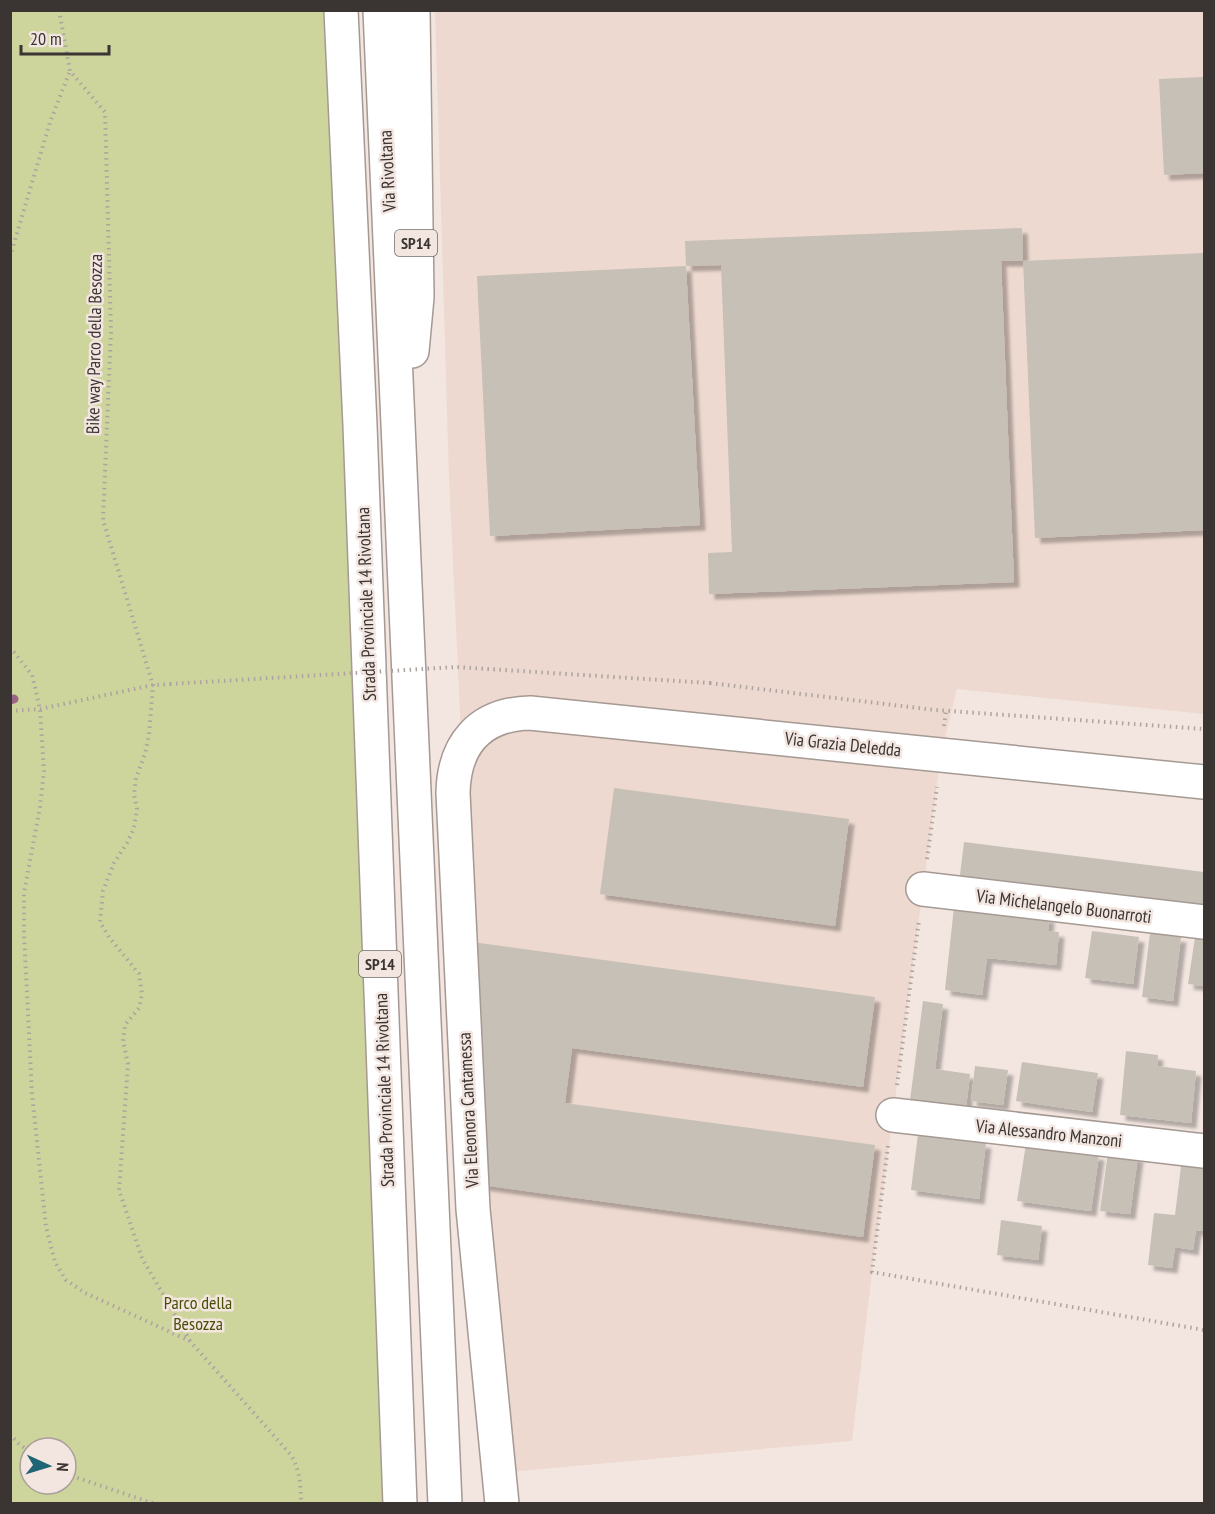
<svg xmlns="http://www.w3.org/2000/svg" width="1215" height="1514" font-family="'PT Sans Narrow',sans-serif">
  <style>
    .built { fill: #edd9cf }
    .green { fill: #cdd59d; fill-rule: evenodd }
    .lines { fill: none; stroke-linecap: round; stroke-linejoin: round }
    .stream { stroke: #9b6488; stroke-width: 9 }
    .building { fill: #c7c0b6; filter: url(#shadow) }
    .street-casing { stroke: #a59993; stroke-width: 36 }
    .highway-casing { stroke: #a59993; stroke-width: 36 }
    .path { stroke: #ada39f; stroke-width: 4; stroke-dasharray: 1.5 4.5; stroke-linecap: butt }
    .street { stroke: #fff; stroke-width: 33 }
    .highway { stroke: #fff; stroke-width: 33 }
    .path-bridge { stroke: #ada39f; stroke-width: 4; stroke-dasharray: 1.5 4.5; stroke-linecap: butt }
    .labels { text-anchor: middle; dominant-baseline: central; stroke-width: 5; stroke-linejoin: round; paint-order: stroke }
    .shield { fill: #f3e6e0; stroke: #726a67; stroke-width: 1.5 }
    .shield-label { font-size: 16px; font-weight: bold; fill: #3a3533 }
    .street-label { font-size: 18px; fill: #3a3533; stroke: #f3e6e0 }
    .park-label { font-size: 18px; fill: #484f06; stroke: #f3e6e0 }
  </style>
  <defs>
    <filter id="shadow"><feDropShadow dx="5.5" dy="5.5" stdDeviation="1.5" flood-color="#0004"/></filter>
  </defs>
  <rect width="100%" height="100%" fill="#f3e6e0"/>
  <!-- built -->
  <path class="built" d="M435,11H1204V714L957,689L941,754L872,1272L852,1441L508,1472L483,1201L449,478Z"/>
  <!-- green -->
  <path class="green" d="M10,11H326L394,1503H11ZM30,1448H66V1484H30Z"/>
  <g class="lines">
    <!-- stream -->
    <path class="stream" d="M10,700L14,699"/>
  </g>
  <!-- building -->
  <path class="building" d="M1204,77V173L1164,175L1159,79Z
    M1022,228L1023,261L1204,253V530L1035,538L1023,261H1001L1014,582L709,594L708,553L732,552L721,265L686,266L685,241Z
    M686,266L700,525L490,536L477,276Z
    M614,788L849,819L835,926L600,894Z
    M964,842L1204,872V913L959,883Z
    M954,907L1049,917L1048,931L1059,932L1056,965L987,958L982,995L945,990Z
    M1092,931L1139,937L1133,984L1085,978Z
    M1150,933L1181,937L1173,1001L1142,997Z
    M1195,937L1204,938V986L1188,984Z
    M472,942L875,997L863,1087L572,1048L565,1103L875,1145L863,1237L482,1185Z
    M923,1001L943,1004L935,1069L970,1074L965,1116L909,1108Z
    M1126,1051L1158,1055L1157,1066L1196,1071L1191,1123L1120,1115Z
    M1022,1062L1098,1073L1092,1112L1016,1101Z
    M975,1066L1008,1070L1003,1105L971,1101Z
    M918,1134L986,1143L979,1199L911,1190Z
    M1026,1144L1099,1155L1091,1211L1017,1201Z
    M1108,1152L1138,1156L1130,1214L1100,1211Z
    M1182,1158L1204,1161V1231L1196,1230L1193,1250L1175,1247L1172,1268L1148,1265L1154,1213L1175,1215Z
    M1001,1220L1042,1226L1038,1260L997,1255Z"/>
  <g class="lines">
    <defs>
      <path id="street" d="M923,889L1204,922
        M893,1115L1204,1151
        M502,1504L473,1209L453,793C454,744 480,714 530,713L1204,782"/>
      <path id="highway" d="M341,10L360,425L400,1504
        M380,10L445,1504
        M412,351L417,297L413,10"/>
    </defs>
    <!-- street casing -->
    <use href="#street" class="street-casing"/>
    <!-- highway casing -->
    <use href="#highway" class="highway-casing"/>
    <!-- path -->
    <path class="path" d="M59,10L70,71L105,112L111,331L103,520L153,685L149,735L145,754L136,778L134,794L137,809L134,828L127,843L114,863L103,891L100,922L109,937L139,974L142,994L139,1008L125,1025L123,1041L128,1064L119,1190L142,1258L190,1341
      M10,257L50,122L70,71
      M10,647L32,675L40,709L44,771L40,807L24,893V933L32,1094L46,1227L55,1262L66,1280L85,1293L190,1341L291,1455C300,1471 301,1485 301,1504
      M710,683L935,710L1204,729
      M10,711L40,709L153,685L170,684
      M944,726L946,711
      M927,859L937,787
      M897,1085L919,920
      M888,1146L872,1272L1204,1330
      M10,1434L18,1443L30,1452
      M66,1474L155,1504"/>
    <!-- street -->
    <use href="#street" class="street"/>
    <!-- highway -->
    <use href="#highway" class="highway"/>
    <!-- path-bridge -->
    <path class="path-bridge" d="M170,684L456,667L710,683"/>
  </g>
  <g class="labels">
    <!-- shield labels -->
    <g class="shield">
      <rect x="395" y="230" width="42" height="26" rx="4.5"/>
      <rect x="359" y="951" width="42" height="26" rx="4.5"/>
    </g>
    <g class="shield-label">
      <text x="416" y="243">SP14</text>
      <text x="380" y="964">SP14</text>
    </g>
    <!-- street labels -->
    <g class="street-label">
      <text transform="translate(387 171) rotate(-93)">Via Rivoltana</text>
      <text transform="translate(94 344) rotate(-89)">Bike way Parco della Besozza</text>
      <text transform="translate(366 604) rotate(-92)">Strada Provinciale 14 Rivoltana</text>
      <text transform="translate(843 744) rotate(6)">Via Grazia Deledda</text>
      <text transform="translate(1064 906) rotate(7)">Via Michelangelo Buonarroti</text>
      <text transform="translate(384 1090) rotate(-92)">Strada Provinciale 14 Rivoltana</text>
      <text transform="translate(468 1110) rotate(-93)">Via Eleonora Cantamessa</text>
      <text transform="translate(1049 1133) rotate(6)">Via Alessandro Manzoni</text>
    </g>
    <!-- park labels -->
    <g class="park-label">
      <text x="198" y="1302">Parco della<tspan x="198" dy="21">Besozza</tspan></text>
    </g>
  </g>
  <!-- border -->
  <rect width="1215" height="1514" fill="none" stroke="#3a3533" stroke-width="24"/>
  <!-- north arrow -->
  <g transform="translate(48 1466) rotate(94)"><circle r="28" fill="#f3e6e0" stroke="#a99f9b" stroke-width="1.5"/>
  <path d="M0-4.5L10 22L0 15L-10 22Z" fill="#1f6575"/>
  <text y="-9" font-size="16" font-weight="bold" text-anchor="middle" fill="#3a3533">N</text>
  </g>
  <!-- scale -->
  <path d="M21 45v9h88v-9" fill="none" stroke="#3a3533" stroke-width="3"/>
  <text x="30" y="45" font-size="18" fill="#3a3533" stroke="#f3e6e0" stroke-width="4.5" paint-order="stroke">20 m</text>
</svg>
